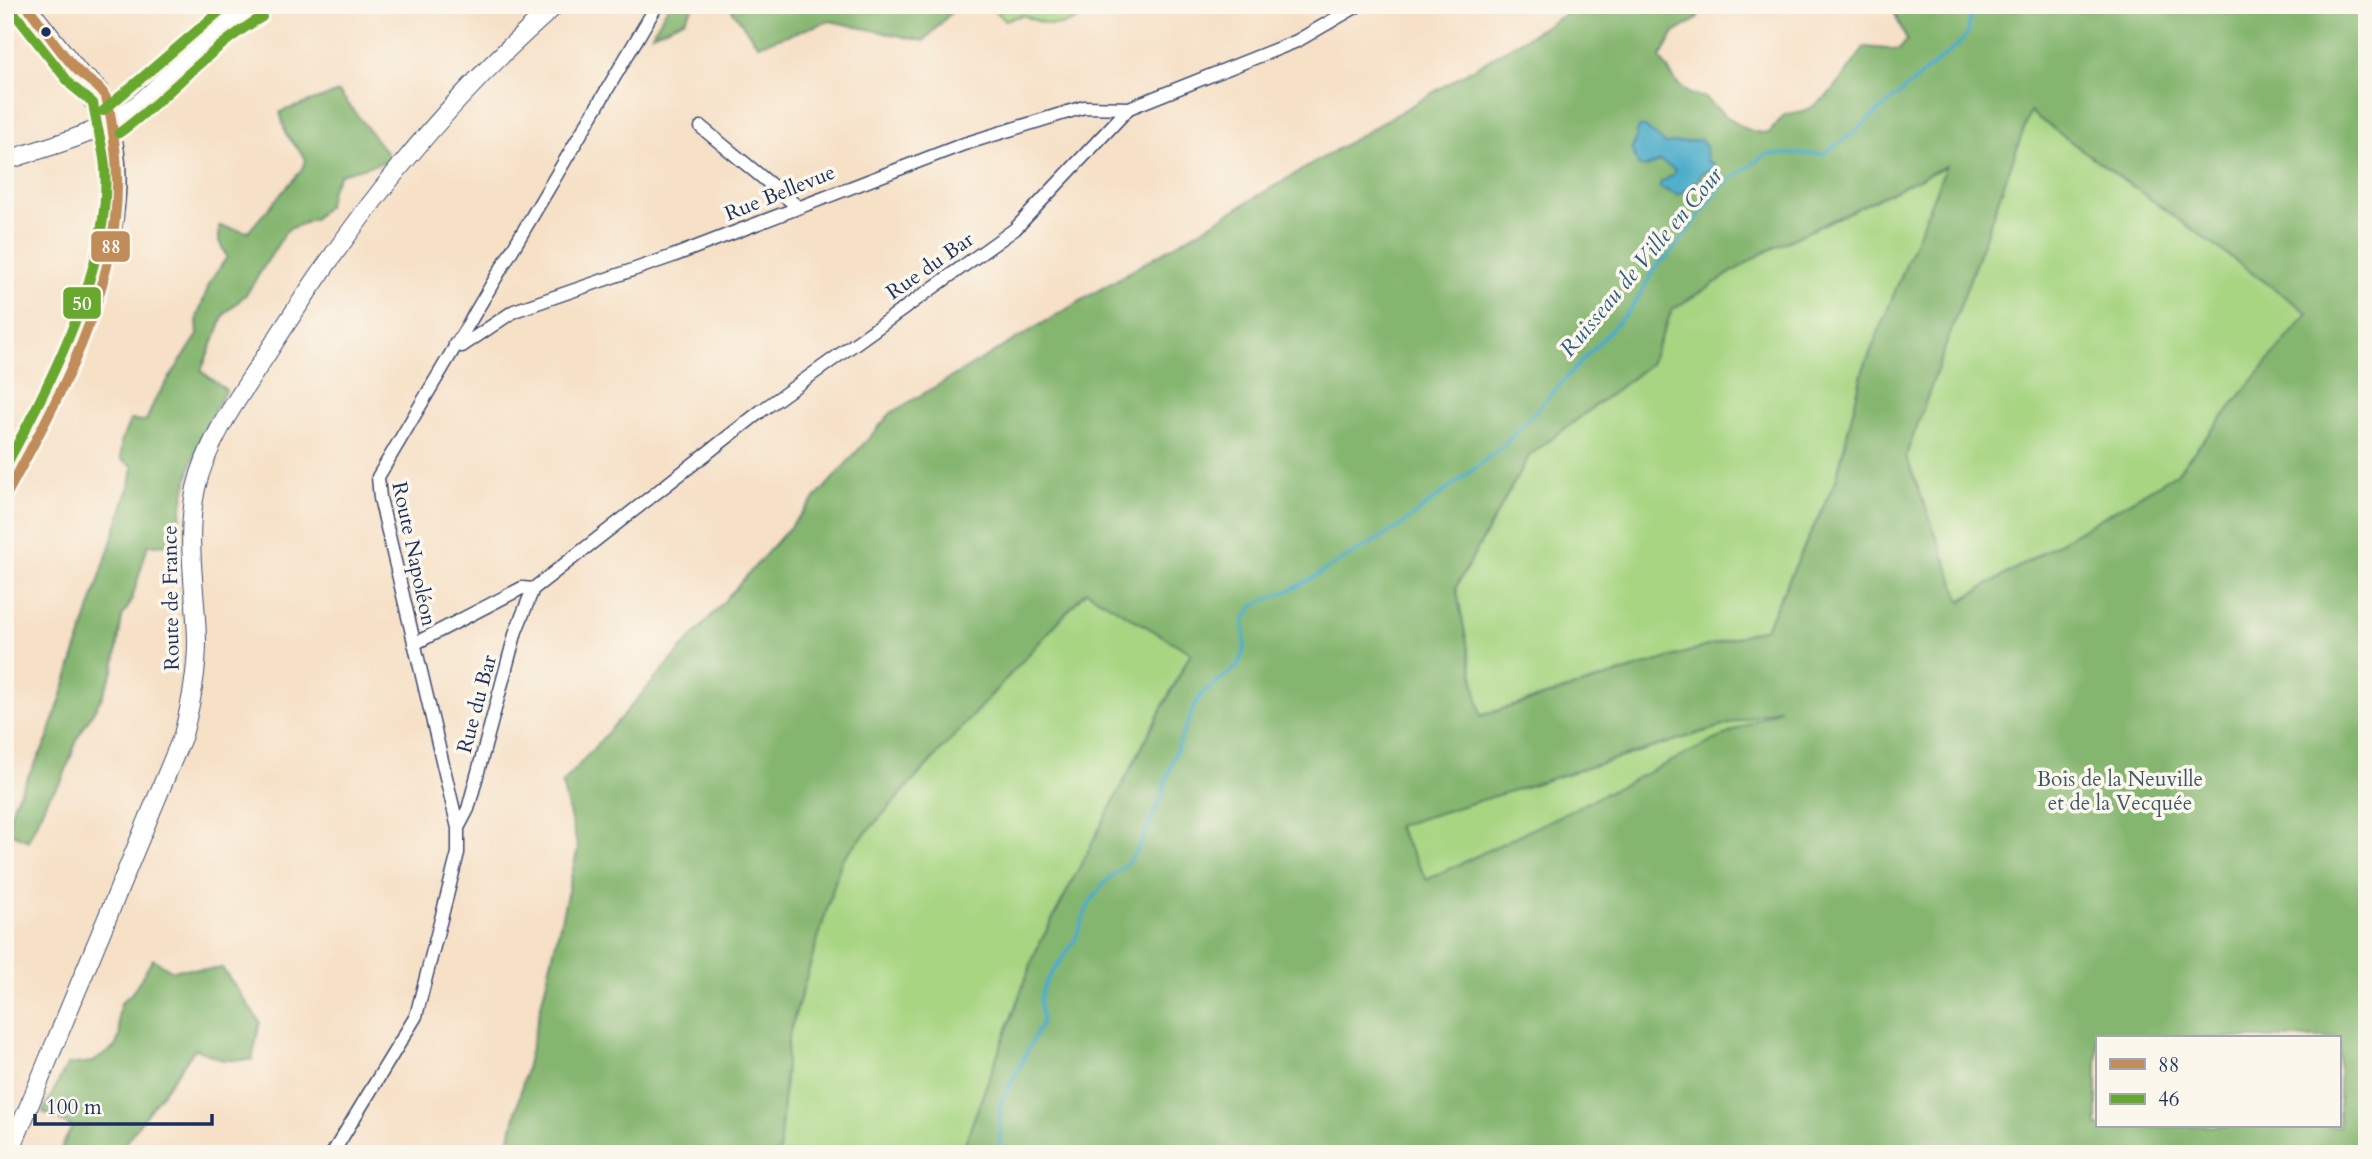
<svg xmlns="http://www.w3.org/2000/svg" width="2372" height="1159" font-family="Cardo,serif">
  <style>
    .green { fill: #a7d582; stroke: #618270; stroke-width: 2 }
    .forest { fill: #85b670; stroke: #507267; stroke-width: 2; fill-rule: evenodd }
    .water { fill: #4aacc9; stroke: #326e94; stroke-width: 2 }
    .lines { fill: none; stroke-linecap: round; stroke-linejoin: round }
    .stream { stroke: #4aacc9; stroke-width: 3.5 }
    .street-casing { stroke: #3c4a6e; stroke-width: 15 }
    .secondary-casing { stroke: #3c4a6e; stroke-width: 20 }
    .street { stroke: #fff; stroke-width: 12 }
    .secondary { stroke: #fff; stroke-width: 18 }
    .bus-1-casing { stroke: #fbf7ec; stroke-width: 16 }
    .bus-2-casing { stroke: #fbf7ec; stroke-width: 16 }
    .bus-3-casing { stroke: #fbf7ec; stroke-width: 16 }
    .bus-1 { stroke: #c08c5a; stroke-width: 10 }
    .bus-2 { stroke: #69a82f; stroke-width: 10 }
    .bus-3 { stroke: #69a82f; stroke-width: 10 }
    .bus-dot { fill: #1b2f5e; stroke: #fbf7ec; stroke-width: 2.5 }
    .labels { text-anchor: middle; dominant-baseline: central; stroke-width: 7; stroke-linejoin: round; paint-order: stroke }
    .street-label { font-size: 21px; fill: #1b2f5e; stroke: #fbf7ec }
    .park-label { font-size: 21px; fill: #3e5867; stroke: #fbf7ec }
    .water-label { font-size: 23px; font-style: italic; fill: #2b5b83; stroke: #fbf7ec }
    .line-badge { stroke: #fbf7ec; stroke-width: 2.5 }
    .badge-label { font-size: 19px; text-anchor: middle; font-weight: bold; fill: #fff }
  </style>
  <rect width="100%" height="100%" fill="#fbf7ec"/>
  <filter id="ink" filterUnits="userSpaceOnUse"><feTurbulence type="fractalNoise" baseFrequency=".0143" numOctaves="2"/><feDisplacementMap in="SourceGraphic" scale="14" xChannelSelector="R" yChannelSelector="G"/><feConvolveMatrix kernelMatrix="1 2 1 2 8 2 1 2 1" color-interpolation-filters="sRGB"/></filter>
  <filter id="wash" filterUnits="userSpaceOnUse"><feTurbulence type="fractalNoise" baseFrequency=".00686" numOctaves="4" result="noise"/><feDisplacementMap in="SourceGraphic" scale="28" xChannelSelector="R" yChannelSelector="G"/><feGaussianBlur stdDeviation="1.57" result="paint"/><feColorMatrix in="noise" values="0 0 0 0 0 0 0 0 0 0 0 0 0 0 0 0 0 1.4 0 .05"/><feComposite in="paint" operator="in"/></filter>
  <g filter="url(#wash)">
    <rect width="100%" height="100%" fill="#f6e0c6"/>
    <!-- green -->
    <path class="green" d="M987,5H1101C1069,26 1058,32 1023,15L1005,20Z
      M2030,112L2308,313L2176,474L1960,601L1906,456Z
      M1947,165L1863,370L1836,480L1766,628L1480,716L1456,587L1529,456L1650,364L1672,310L1761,254Z
      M1086,591L1191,652L1036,951L961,1154H779L788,1038L842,859Z
      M1788,706L1427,880L1397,826Z"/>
    <!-- forest -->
    <path class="forest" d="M669,5H695L684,20L652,34Z
      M728,5H958L924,41L830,21L758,45Z
      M1581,5H1701L1697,19L1674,33L1660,58C1673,75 1680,97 1704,97C1722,113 1743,135 1769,133L1785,114C1826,113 1842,76 1865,47L1899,50L1907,40L1894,12L1895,5H2367V1154H961L1036,951L1191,653L1086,591L842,859L788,1038L779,1154H506L578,848L562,784L891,413ZM2030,112L2308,313L2176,474L1961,601L1906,456ZM1946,166L1863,370L1836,480L1766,628L1481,716L1456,587L1529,456L1650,364L1672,310L1761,254ZM1781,708L1427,880L1397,827V826ZM2097,1038H2339V1126H2097Z
      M339,92L390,157L388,161L340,174L331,190L328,205L314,219L287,230L247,293L224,315L201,371L226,390C194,443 183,483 177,544L148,545L131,602L122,617L114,669L102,697L78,737L62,781L48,797L28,841L6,831L15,801L47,741L131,481L133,466L121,459V442L130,420L146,421L155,400L198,335L197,318L210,282L227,257L219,241V226L248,232L301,171L306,159L286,134L280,112Z
      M153,959L173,971C189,965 203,973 222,968L260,1022L252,1060H223L195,1049L117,1154H58L72,1127L43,1112L67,1065L93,1062L115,1047L120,1036L118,1018L121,1003L132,993Z"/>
    <!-- water -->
    <path class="water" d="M1639,127H1645L1666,144L1701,140L1706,147L1707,161L1713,163L1716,169L1701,173L1698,181L1678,195L1660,188V183L1673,175L1675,170L1660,161L1645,168L1639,166L1632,150Z"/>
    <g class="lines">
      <!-- stream -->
      <path class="stream" d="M996,1154L1000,1144V1105L1042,1022L1040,998L1047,980L1074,942L1089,904L1104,883L1127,864L1138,849L1160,801L1174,756L1194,707L1202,694L1239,665L1245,646L1244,620L1254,605L1295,588L1399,527L1501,448L1633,306L1658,264L1669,256L1723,184L1767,154H1823L1849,136L1958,45L1968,33L1971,10L1967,5"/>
    </g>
  </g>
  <g filter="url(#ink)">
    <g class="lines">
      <defs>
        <path id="street" d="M215,5L223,23
          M701,127L798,207
          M455,344L462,346L514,311L673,256L964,144L1084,107L1129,108
          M5,497C56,404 148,231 111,122
          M533,589L761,411L1015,229L1129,108L1297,41L1359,5
          M414,644L522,588L533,589L516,631L468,809L458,828
          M332,1154L416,1016L458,853V828L380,498L378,477L657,5"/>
        <path id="secondary" d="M26,5L81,75L89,97L111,122
          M81,75C102,88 106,99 111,122
          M5,161C48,146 96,136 133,108C178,74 202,31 255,5
          M9,1154L183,735C191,704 197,673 197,641C196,590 185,538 196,488C208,437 242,393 270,349C351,222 441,104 556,5"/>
      </defs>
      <!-- street casing -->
      <use href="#street" class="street-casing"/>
      <!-- secondary casing -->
      <use href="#secondary" class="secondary-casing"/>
      <!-- street -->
      <use href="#street" class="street"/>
      <!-- secondary -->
      <use href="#secondary" class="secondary"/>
      <defs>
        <path id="bus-1" d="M5,497C64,389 133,266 114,140C112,127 111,110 106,98C101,86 88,81 79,72C59,52 44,27 26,5"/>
        <path id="bus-2" d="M15,14L71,85L93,103L97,125
          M119,133C169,97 208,48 262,17"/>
        <path id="bus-3" d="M103,111L227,5
          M5,467C51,383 112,265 105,167C104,153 100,138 97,125"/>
      </defs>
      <!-- bus-1 casing -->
      <use href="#bus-1" class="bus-1-casing"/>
      <!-- bus-2 casing -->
      <use href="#bus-2" class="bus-2-casing"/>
      <!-- bus-3 casing -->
      <use href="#bus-3" class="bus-3-casing"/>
      <!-- bus-1 -->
      <use href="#bus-1" class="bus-1"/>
      <!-- bus-2 -->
      <use href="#bus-2" class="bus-2"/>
      <!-- bus-3 -->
      <use href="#bus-3" class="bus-3"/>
    </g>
  </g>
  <!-- markers -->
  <circle class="bus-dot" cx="46" cy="32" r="6"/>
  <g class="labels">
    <!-- street labels -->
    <g class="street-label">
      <text transform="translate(780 193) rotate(-22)">Rue Bellevue</text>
      <text transform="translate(930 266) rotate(-35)">Rue du Bar</text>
      <text transform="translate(414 554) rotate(78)">Route Napoléon</text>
      <text transform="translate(171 598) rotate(-91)">Route de France</text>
      <text transform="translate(477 704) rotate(-75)">Rue du Bar</text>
    </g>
    <!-- park labels -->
    <g class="park-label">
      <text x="2120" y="779">Bois de la Neuville<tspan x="2120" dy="24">et de la Vecquée</tspan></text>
    </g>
    <!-- water labels -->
    <g class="water-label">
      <text transform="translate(1641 262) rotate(-50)">Ruisseau de Ville en Cour</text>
    </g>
  </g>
  <g class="line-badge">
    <rect x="90" y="230" width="41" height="33" rx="7" fill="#c08c5a"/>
    <rect x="62" y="286" width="40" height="34" rx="7" fill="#69a82f"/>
  </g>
  <g class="badge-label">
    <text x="111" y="253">88</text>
    <text x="82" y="310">50</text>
  </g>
  <!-- margin -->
  <rect width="2372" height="1159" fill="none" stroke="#fbf7ec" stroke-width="28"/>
  <!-- legend -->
  <rect x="2096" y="1036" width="245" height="91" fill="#fbf7ec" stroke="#a1a7b3" stroke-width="2"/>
  <rect x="2110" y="1059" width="35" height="10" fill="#c08c5a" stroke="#a1a7b3" stroke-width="2"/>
  <text x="2158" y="1072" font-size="21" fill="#1b2f5e">88</text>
  <rect x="2110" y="1094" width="35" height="10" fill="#69a82f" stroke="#a1a7b3" stroke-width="2"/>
  <text x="2158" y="1106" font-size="21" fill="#1b2f5e">46</text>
  <!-- scale -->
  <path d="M35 1114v10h177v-10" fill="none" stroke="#1b2f5e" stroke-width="3.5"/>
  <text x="46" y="1114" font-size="21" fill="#1b2f5e" stroke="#fbf7ec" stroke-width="5" paint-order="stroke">100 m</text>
</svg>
